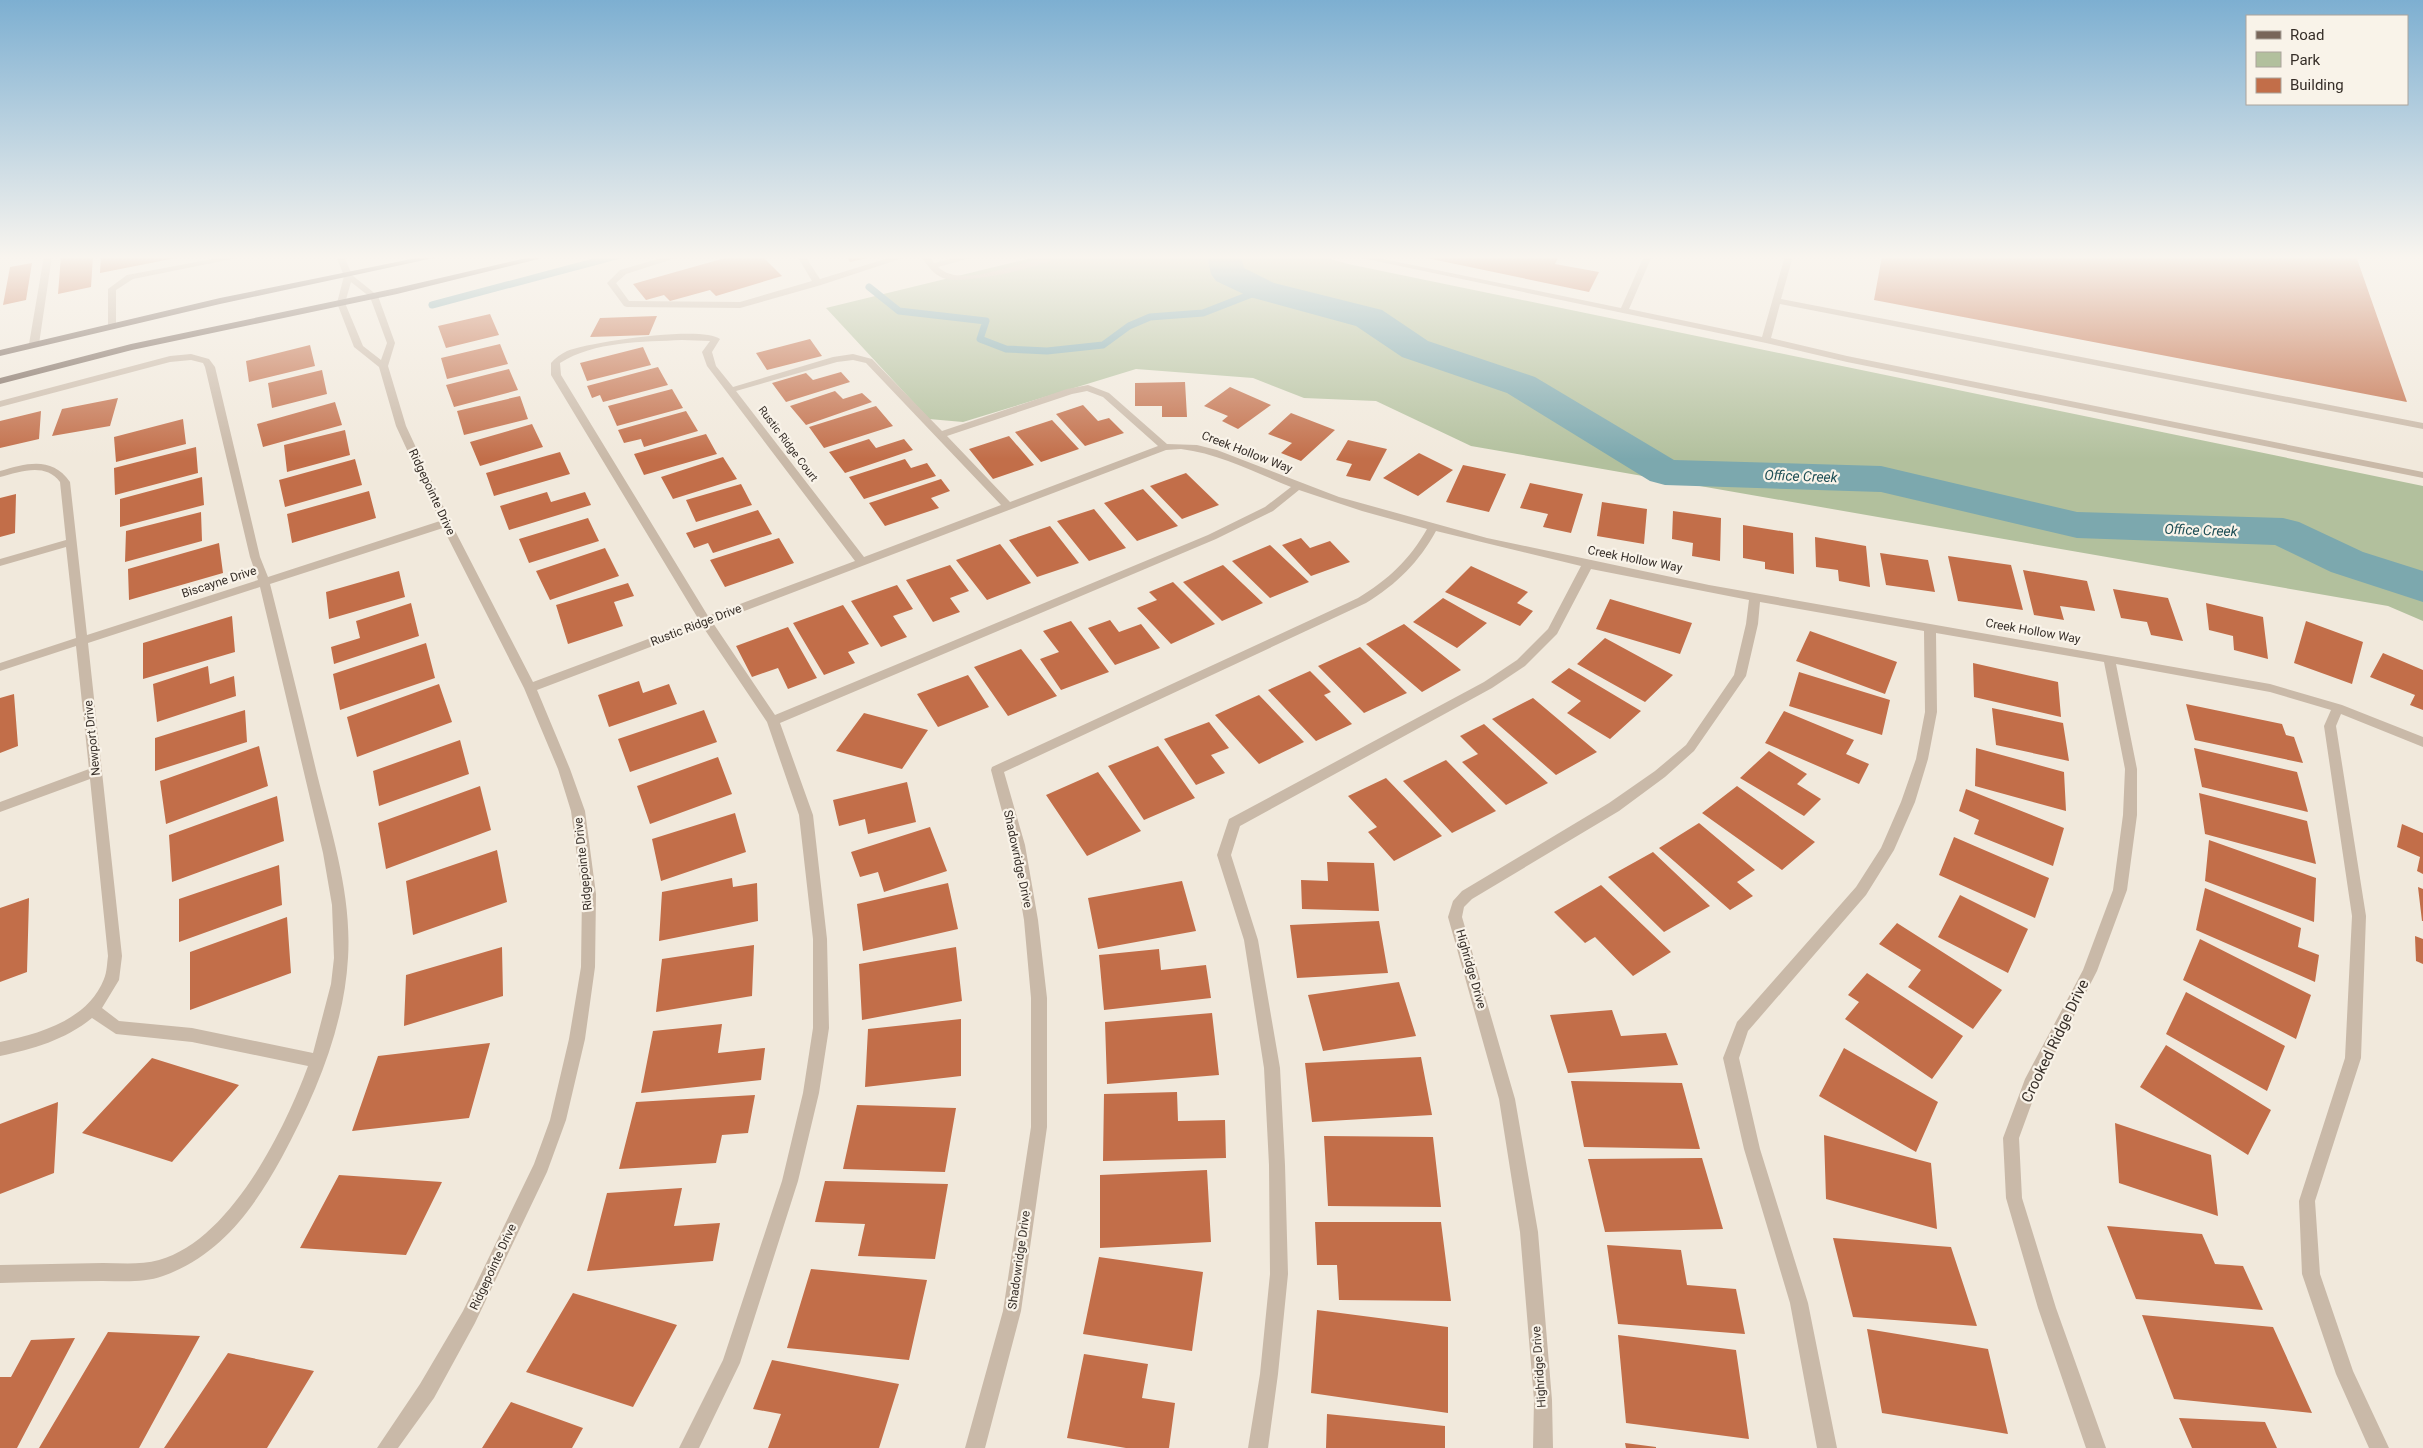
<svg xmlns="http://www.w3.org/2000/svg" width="2423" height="1448" font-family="Roboto,sans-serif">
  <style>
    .green { fill: #b2c09d }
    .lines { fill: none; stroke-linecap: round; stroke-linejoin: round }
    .stream { stroke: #7ca8ae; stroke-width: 7 }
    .river { fill: #7ca8ae; fill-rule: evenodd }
    .building { fill: #c26e49 }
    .minor { fill: #c9b9a8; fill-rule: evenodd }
    .major { fill: #78665a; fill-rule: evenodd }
    .labels { text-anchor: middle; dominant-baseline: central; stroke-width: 4.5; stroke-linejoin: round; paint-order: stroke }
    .far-street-label { font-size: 11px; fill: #362e28; stroke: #f9f3e9 }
    .street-label { font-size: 12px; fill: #362e28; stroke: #f9f3e9 }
    .water-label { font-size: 14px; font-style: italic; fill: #1f4f56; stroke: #f9f3e9 }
    .near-street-label { font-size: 15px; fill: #362e28; stroke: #f9f3e9 }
  </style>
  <rect width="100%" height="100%" fill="#f1e9dc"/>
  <!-- green -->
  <path class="green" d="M1040,256H1321L1348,264L2423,486V621L2388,606L1471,446L1376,401L1304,398L1253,378L1136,369L963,422L929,419L826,308Z"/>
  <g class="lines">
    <!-- stream -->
    <path class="stream" d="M869,287L899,311L986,321L980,339L1006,349L1047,351L1103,345L1129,326L1150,317L1203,313L1262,290
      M432,305L616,256"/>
    <!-- river -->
    <path class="river" d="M1207,256H1241L1244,268L1274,283L1382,310L1428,341L1535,377L1674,460L1881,466L2077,512L2283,518L2299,522L2363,552L2423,571V602L2331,572L2275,545L2077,538L1881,492L1665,485L1650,481L1507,393L1402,357L1356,326L1250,297L1216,281L1211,274Z"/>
  </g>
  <!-- building -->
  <path class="building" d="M61,256H93L91,287L58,294Z
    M101,256H181V257L100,273Z
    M732,256H762L782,276L716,296L710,290L670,301L664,295L646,300L633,284Z
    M846,256H871V257L850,262Z
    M1417,256H1559L1555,264L1599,272L1589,292Z
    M1882,256H2356L2407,402L1874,300Z
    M32,263L26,300L3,305L10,267Z
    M490,314L499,335L446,348L438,326Z
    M657,316L649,335L590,337L600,318Z
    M810,339L822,356L767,370L756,353Z
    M500,344L508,364L447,379L441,358Z
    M310,345L315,366L249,382L246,361Z
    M643,347L651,365L587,381L580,363Z
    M658,367L668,385L603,402L600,395L592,398L587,386Z
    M509,369L518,390L454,407L446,385Z
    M322,370L327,394L272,408L268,383Z
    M841,372L850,382L786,402L772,383L806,373L813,380Z
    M1185,382L1187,417H1162V406H1135V383Z
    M1230,387L1271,405L1238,429L1222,421L1228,416L1204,406Z
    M672,389L683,408L617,426L608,406Z
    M835,391L843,399L862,393L872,402L806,425L790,406Z
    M520,396L528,419L464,435L457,411Z
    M118,398L110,426L52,436L62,409Z
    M335,402L342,425L263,447L257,424Z
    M1083,405L1098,421L1109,418L1124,433L1085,446L1056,414Z
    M876,406L893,426L824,448L809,427Z
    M41,411L39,439L0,448V421Z
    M686,411L698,431L644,447L641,439L624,443L618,430Z
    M1291,413L1335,430L1301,461L1281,453L1292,443L1268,434Z
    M183,419L186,444L116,462L114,437Z
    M1052,420L1079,449L1041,462L1015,432Z
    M532,424L543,447L480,466L470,442Z
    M345,430L350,455L287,472L284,445Z
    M706,434L717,454L644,475L634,454Z
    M1009,436L1034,465L993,479L969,449Z
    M869,439L876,448L904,439L913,450L845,473L829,452Z
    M1348,440L1387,449L1370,481L1346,476L1352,464L1336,460Z
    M196,447L198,473L115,495L114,468Z
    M560,452L570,474L494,496L486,473Z
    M1419,453L1453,470L1418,496L1383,478Z
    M723,457L737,479L673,499L661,477Z
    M355,459L362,485L285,507L279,480Z
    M905,459L911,468L927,463L936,476L864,499L849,477Z
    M1463,465L1506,474L1489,512L1446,502Z
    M1186,473L1219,505L1182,519L1150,486Z
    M202,477L204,505L120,527V499Z
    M941,479L950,491L931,498L939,508L885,526L869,503Z
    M1530,483L1583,494L1571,533L1543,527L1548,514L1520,508Z
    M741,484L752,505L696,522L686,500Z
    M1143,489L1178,526L1137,541L1104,503Z
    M369,491L376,518L292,543L287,514Z
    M547,492L551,502L585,492L591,505L509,530L500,506Z
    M16,494L15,533L0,537V498Z
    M1602,502L1647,509L1644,544L1597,536Z
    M1094,509L1126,548L1089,561L1057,521Z
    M758,510L772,534L713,553L708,543L694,548L686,533Z
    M1673,511L1721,518L1720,561L1692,556L1693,543L1672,539Z
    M201,512L202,541L125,562L126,531Z
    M588,518L599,541L529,563L519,539Z
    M1743,525L1793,533L1794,574L1765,569V562L1743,558Z
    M1050,526L1079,563L1037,577L1009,540Z
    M1815,537L1866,546L1870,587L1839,581L1838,570L1816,567Z
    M779,538L794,563L725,587L710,560Z
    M1301,538L1310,548L1330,541L1350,562L1311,576L1282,545Z
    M219,543L223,573L129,600L128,569Z
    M1000,544L1031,583L987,600L956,560Z
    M1270,545L1309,582L1270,598L1232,561Z
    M605,548L619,576L550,600L536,571Z
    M1880,553L1928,560L1935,592L1886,585Z
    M1948,556L2011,565L2023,610L1958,601Z
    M950,565L969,591L950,598L960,612L933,622L906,580Z
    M1223,565L1263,603L1222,621L1183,582Z
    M1471,566L1528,592L1517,603L1533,611L1520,626L1445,592Z
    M2023,570L2087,581L2095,611L2060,606L2064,620L2034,615Z
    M399,571L405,597L329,619L326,592Z
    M1173,582L1215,624L1171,644L1137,608L1157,600L1149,592Z
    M628,583L634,596L614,602L623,626L568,644L556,605Z
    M897,585L913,609L893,616L907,637L881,647L851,601Z
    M2113,589L2168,598L2183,641L2151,635L2147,622L2121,618Z
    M1443,598L1487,623L1457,648L1413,622Z
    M1610,599L1692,623L1680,654L1596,629Z
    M411,603L419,636L334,664L331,647L360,638L356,621Z
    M2206,603L2263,617L2268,659L2234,650L2233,636L2209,630Z
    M843,605L869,644L848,652L855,663L824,675L793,623Z
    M232,616L235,652L143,679V643Z
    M1110,620L1119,632L1141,624L1160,648L1115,665L1088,628Z
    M1071,621L1109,672L1061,690L1040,659L1059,652L1043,631Z
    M2306,621L2363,642L2352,684L2294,663Z
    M1404,624L1461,670L1422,692L1366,644Z
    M788,627L817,678L788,689L778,668L752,677L736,646Z
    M1810,631L1897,662L1885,694L1796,661Z
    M1605,638L1673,675L1645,702L1577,664Z
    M426,643L435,678L340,710L333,674Z
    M1360,647L1407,693L1364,713L1318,666Z
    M1021,649L1057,696L1008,716L974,667Z
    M2383,653L2423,670V710L2410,705L2415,695L2370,677Z
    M1973,663L2058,682L2061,717L1974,697Z
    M208,666L210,684L234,676L236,696L157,722L153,684Z
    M1569,668L1641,711L1610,739L1567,713L1581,701L1551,682Z
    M1310,671L1331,692L1324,695L1352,724L1316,741L1268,690Z
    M1799,672L1890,700L1882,735L1789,706Z
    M968,675L989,707L938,727L917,694Z
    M639,681L643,693L669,684L677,704L609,727L598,695Z
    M439,684L452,722L357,757L347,717Z
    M14,694L18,746L0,753V698Z
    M1259,695L1304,742L1259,764L1215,715Z
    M1533,698L1597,752L1556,775L1492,719Z
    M2186,704L2282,724L2286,735L2294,737L2303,763L2195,740Z
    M1992,708L2063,723L2069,761L1996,745Z
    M245,710L247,742L155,771V738Z
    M704,710L717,742L630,772L618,739Z
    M1784,711L1854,740L1846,754L1869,764L1859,784L1765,743Z
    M864,713L928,730L902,769L836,751Z
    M1209,722L1229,748L1211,755L1225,773L1196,785L1164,739Z
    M1484,724L1548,783L1506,805L1462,762L1478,754L1460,736Z
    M460,740L469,774L379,806L373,771Z
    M259,746L268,786L166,824L160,781Z
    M1158,746L1195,798L1144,820L1108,766Z
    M1976,748L2064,772L2066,811L1975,786Z
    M2194,748L2297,772L2308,812L2202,787Z
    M1769,751L1807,774L1797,784L1821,799L1804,816L1740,778Z
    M718,757L732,794L650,824L637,786Z
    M1446,760L1496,811L1452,833L1403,781Z
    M1098,772L1141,831L1087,856L1046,795Z
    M1386,778L1442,836L1394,861L1368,832L1377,827L1348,796Z
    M907,782L916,822L868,834L865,819L839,826L833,800Z
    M480,786L491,830L386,869L378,823Z
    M1737,786L1815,842L1782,870L1702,813Z
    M1966,789L2064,828L2053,866L1974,834L1979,820L1959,811Z
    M2199,793L2307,821L2316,864L2205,834Z
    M277,796L284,841L172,882L169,835Z
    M735,813L746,852L661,881L652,839Z
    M1699,823L1755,870L1737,882L1753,896L1730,910L1659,848Z
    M2402,824L2423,833V874L2417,871L2420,857L2397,847Z
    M930,827L947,871L884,892L878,872L860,877L851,852Z
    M1954,837L2049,878L2035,918L1939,875Z
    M2209,840L2316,878L2314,922L2205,881Z
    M497,850L507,902L413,935L406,881Z
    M1653,852L1710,906L1664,932L1608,877Z
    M1327,862L1374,863L1379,911L1302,909L1301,880L1328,881Z
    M279,865L282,905L179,942V899Z
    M732,878L733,887L757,883L758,921L659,941L662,892Z
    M1182,881L1196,931L1098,949L1088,898Z
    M948,883L958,929L863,951L857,904Z
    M1601,885L1671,952L1633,976L1595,937L1585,943L1554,912Z
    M2418,887L2423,889V921H2422Z
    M2205,888L2301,928L2298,947L2319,955L2315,982L2196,930Z
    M1960,895L2028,929L2008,973L1938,937Z
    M29,898L27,972L0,982V908Z
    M287,917L291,973L190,1010V952Z
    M1379,921L1388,973L1297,978L1290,925Z
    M1897,923L2002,990L1973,1029L1908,987L1921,970L1879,944Z
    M2415,936L2423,939V964L2416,961Z
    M2200,939L2311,995L2296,1039L2183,980Z
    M754,945L752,996L656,1012L662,959Z
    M502,947L503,996L404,1026L406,975Z
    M956,947L962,1001L862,1020L859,964Z
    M1159,949L1161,970L1206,965L1211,998L1104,1010L1099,955Z
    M1867,973L1963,1036L1932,1079L1845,1019L1859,1002L1848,995Z
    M1399,982L1416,1036L1323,1051L1308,995Z
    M2186,992L2285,1046L2267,1091L2166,1034Z
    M1612,1010L1621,1036L1666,1033L1678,1065L1568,1073L1550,1015Z
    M1212,1013L1219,1075L1107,1084L1105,1022Z
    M961,1019V1076L865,1087L868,1029Z
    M722,1024L718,1053L765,1048L761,1080L641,1093L653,1031Z
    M490,1043L469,1118L352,1131L378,1056Z
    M2166,1045L2271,1110L2248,1155L2140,1087Z
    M1844,1048L1938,1102L1916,1152L1819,1096Z
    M1421,1057L1432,1115L1312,1122L1305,1063Z
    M152,1058L239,1085L172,1162L82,1133Z
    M1571,1081L1682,1083L1700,1149L1584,1147Z
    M1177,1092L1178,1121L1225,1120L1226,1158L1103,1161L1104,1094Z
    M755,1095L748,1133L722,1135L716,1163L619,1169L636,1102Z
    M58,1102L54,1173L0,1194V1124Z
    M857,1105L956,1108L945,1172L843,1169Z
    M2115,1123L2211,1155L2218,1216L2119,1183Z
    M1824,1135L1931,1163L1937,1229L1826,1199Z
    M1324,1136L1433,1137L1441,1207L1328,1206Z
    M1702,1158L1723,1229L1605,1232L1588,1159Z
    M1207,1170L1211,1242L1100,1248V1175Z
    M339,1175L442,1182L406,1255L300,1248Z
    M825,1181L948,1184L935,1259L858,1256L865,1224L815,1222Z
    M682,1188L674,1226L720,1223L713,1261L587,1271L607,1193Z
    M1315,1222H1441L1451,1301L1339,1300L1337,1265H1317Z
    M2107,1226L2202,1234L2215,1264L2243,1266L2263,1310L2136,1299Z
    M1833,1238L1951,1247L1977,1326L1853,1317Z
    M1607,1245L1681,1250L1687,1285L1736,1289L1745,1334L1618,1324Z
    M1099,1257L1203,1272L1192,1351L1083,1334Z
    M811,1269L927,1280L909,1360L787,1348Z
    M573,1293L677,1325L633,1407L526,1372Z
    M1317,1310L1448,1327V1413L1311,1393Z
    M2142,1315L2273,1327L2312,1413L2174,1399Z
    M1867,1329L1988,1349L2008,1434L1882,1413Z
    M108,1332L200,1336L139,1448H39Z
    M1618,1335L1736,1350L1749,1439L1626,1423Z
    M75,1338L17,1448H0V1377H11L31,1340Z
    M228,1353L314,1371L267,1448H164Z
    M1084,1354L1148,1364L1142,1398L1175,1403L1169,1448H1126L1067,1438Z
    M772,1360L899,1384L879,1448H768L781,1414L753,1409Z
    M511,1402L583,1428L572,1448H482Z
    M1327,1414L1445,1426V1448H1326Z
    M2179,1418L2265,1422L2277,1448H2192Z
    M1625,1443L1656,1447V1448H1626Z"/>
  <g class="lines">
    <!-- minor -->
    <path class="minor" d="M44,256H52L39,344L34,347L29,344Z
      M228,256H247L133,279L116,290V325L112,328L108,325V289L127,275Z
      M336,256H344L352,275L378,296L395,343L388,366L406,426L451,523L533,682L699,620L551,375V363C555,358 561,354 567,351C589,342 703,325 720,339L712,352L716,366L733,387L833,357L853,354L872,359L942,431L1067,389L1088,385L1109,393L1167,444L1197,445L1217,450L1339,497L1487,538L1709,585L2270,684L2342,705L2423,737V747L2341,714L2336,726L2366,916L2361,1058L2315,1201L2320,1274L2353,1371L2389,1448H2369L2336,1374L2302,1274L2299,1201L2345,1058L2352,916L2324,726L2331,710L2270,692L2116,664L2137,769V815L2127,890L2097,971L2038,1086L2019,1138L2022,1198L2056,1308L2106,1448H2086L2038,1308L2006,1198L2003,1138L2025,1079L2083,970L2113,890L2123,815L2125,769L2104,662L1936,633L1937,712L1928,759L1915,802L1894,850L1866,895L1748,1031L1739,1058L1760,1149L1808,1303L1837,1448H1817L1790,1303L1744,1149L1723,1058L1737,1022L1856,887L1881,848L1901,802L1916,759L1925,712L1924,631L1760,602L1758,624L1746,676L1694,751L1665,777L1619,811L1472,899L1464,907L1462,917L1515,1099L1538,1232L1552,1400L1553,1448H1533L1534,1400L1520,1232L1499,1099L1448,917L1453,901L1462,891L1609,803L1655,771L1686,745L1734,675L1746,624L1749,600L1591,569L1557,634L1525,666L1492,688L1240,826L1231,855L1258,940L1280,1068L1285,1165L1288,1274L1278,1374L1268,1448H1248L1260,1374L1270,1274L1269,1165L1264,1068L1244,940L1217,855L1229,819L1484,682L1517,660L1548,629L1581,566L1436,531C1419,562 1397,584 1366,603L1004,772L1025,845L1038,920L1047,998V1127L1021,1311L985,1448H965L1003,1311L1031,1127V998L1024,920L1011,845L991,770L992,767L1358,598C1388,580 1410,559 1427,529L1362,511L1299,490L1273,511L1216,539L780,723L813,815L827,939L829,1028L819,1093L798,1181L740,1363L699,1448H679L723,1360L782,1181L803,1093L813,1028V939L799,815L767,722L703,627L537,690L570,769L585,811L596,894L595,967L585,1039L566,1120L547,1172L475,1323L434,1398L398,1448H377L420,1384L463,1311L534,1164L550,1120L569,1039L581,967L582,894L571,811L558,769L524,688L443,528L270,584C286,647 302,711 317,774C332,834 352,896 348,958C344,1028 315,1096 282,1157C254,1208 221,1255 163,1276C144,1283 123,1281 103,1281C69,1281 34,1282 0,1283V1265C34,1264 68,1264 103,1263C121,1263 141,1265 159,1260C230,1241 285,1129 308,1066L192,1042L116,1034L92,1018C65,1040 33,1049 0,1056V1042C39,1034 88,1020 104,979C107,972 107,963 108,956L90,779L0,812V802L89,769L76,646L0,671V663L76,638L66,547L0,566V559L66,540L60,482C45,462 20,472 0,477V471C27,463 52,456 70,482L87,635L258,580L250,557L205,367L203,363L191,360L170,362L0,407V401L170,356L191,354L209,359L215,367L260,557L268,577L440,521L396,426L379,367L354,347L337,303L344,276ZM351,282L370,297L387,343L381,360L363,346L345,303ZM682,340L710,341L702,352L707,366L855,561L708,616L561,375L560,363C594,341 643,342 682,340ZM853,360L866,363L1001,505L864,557L736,391L837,362ZM1087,391L1103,397L1158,446L1010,502L947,436L1072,394ZM1181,449C1220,454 1254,472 1291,487L1265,507L1208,535L775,715L713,623L1166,450ZM260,587L323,853L332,905L334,958L331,984L313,1053L192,1028L119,1021L102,1008L119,980L122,956L88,643Z
      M668,256H682L626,274L616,283L629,301L740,302L812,281L797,256H805L820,279L895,256H909L821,285L740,308L627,307L624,306L607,283L620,270Z
      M921,256H929L934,263L963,256H978L938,267C964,292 1027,256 1060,256C1044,267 961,286 943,278C933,274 927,265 921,256Z
      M1352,256H1369L1621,308L1644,256H1652L1629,309L1762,337L1785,256H1793L1781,299L2423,423V429L1780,304L1771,338L1847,356L2423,472V478L1847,362L1766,343Z"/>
    <!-- major -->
    <path class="major" d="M426,256H443L220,304L0,356V350L220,298Z
      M535,256H551L397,294L132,350L0,384V378L131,344L397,288Z"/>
  </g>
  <!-- sky -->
  <linearGradient id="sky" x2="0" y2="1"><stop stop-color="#7dafd1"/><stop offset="0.56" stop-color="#f9f5ef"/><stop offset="1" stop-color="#f9f5ef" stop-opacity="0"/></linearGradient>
  <rect width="2423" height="459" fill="url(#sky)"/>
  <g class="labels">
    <!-- far-street labels -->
    <g class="far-street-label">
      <text transform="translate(788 444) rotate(53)">Rustic Ridge Court</text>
    </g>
    <!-- street labels -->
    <g class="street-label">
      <text transform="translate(1247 452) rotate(21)">Creek Hollow Way</text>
      <text transform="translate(432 492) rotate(65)">Ridgepointe Drive</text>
      <text transform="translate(1635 559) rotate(11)">Creek Hollow Way</text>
      <text transform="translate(219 582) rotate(-18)">Biscayne Drive</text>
      <text transform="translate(696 625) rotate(-21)">Rustic Ridge Drive</text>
      <text transform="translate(2033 631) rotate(10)">Creek Hollow Way</text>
      <text transform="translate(92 738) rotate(-96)">Newport Drive</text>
      <text transform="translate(1018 859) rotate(78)">Shadowridge Drive</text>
      <text transform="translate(583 864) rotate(-96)">Ridgepointe Drive</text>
      <text transform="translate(1471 969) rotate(74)">Highridge Drive</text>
      <text transform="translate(1019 1260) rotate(-82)">Shadowridge Drive</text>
      <text transform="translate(493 1267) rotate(-65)">Ridgepointe Drive</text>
      <text transform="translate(1539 1367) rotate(-94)">Highridge Drive</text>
    </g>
    <!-- water labels -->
    <g class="water-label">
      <text transform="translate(1801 476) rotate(2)">Office Creek</text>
      <text transform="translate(2201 530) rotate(2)">Office Creek</text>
    </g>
    <!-- near-street labels -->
    <g class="near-street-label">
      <text transform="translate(2055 1041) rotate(-64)">Crooked Ridge Drive</text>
    </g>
  </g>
  <!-- legend -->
  <rect x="2246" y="15" width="162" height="90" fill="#f9f3e9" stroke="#aba49c"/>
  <rect x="2256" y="31" width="25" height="8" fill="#78665a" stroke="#aba49c"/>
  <text x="2290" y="40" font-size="15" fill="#362e28">Road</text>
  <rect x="2256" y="52" width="25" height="15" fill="#b2c09d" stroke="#aba49c"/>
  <text x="2290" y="65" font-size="15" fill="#362e28">Park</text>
  <rect x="2256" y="78" width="25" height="15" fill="#c26e49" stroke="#aba49c"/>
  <text x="2290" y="90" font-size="15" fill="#362e28">Building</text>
</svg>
